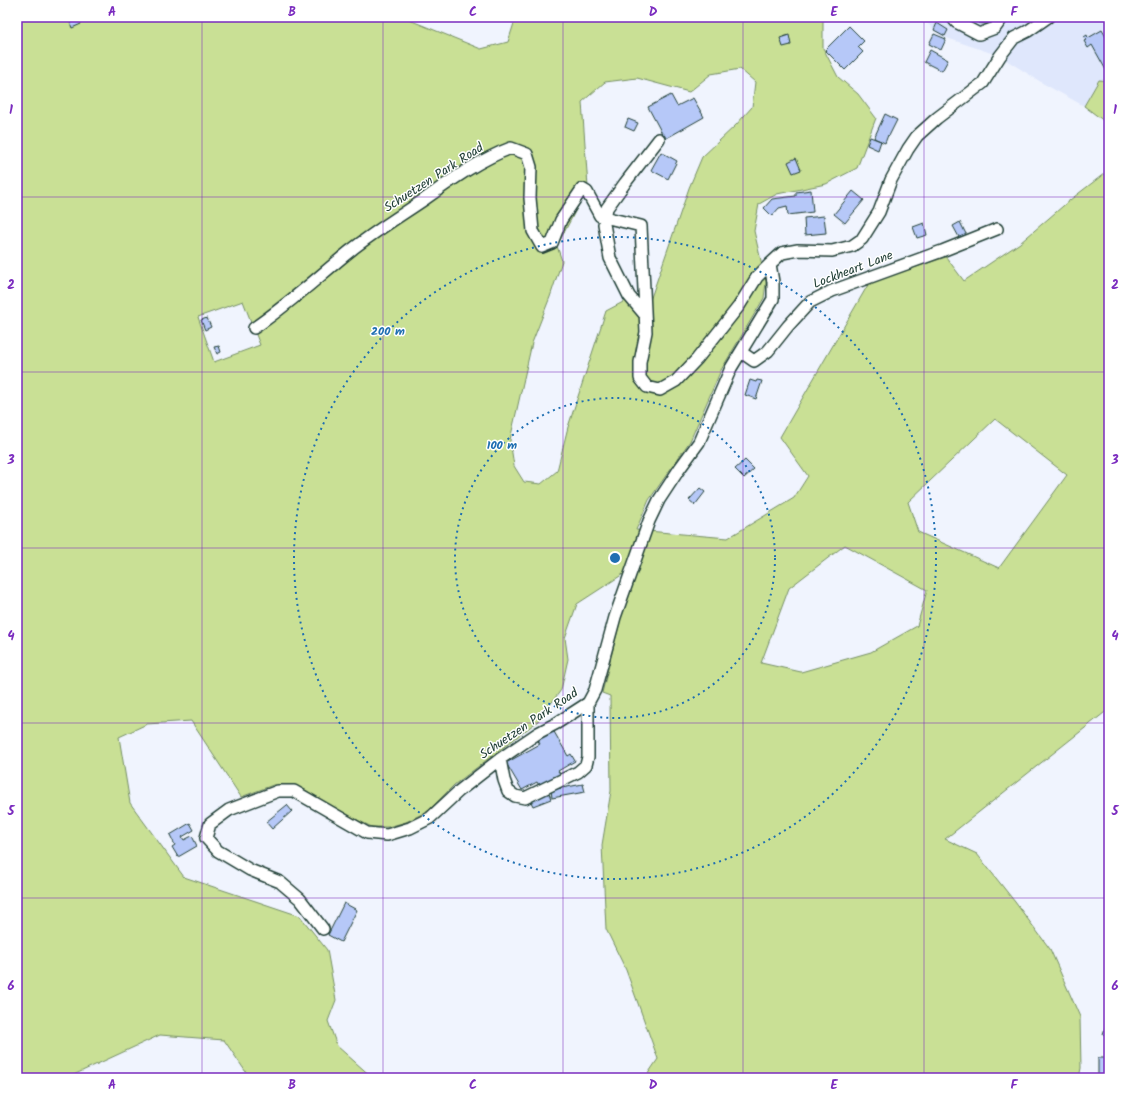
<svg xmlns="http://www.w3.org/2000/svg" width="1126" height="1095" font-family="Kalam,sans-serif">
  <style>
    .built { fill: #dfe7fc }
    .green { fill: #c9e095; stroke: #748e64; fill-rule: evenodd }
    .building { fill: #b6c8f8; stroke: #1f3d34 }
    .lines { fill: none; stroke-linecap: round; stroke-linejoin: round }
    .minor-casing { stroke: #1f3d34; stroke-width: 14 }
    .path { stroke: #1f3d34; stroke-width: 2; stroke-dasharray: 1 3; stroke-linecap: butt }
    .minor { stroke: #fff; stroke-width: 11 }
    .grid { fill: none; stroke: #7b2cbf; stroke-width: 1; stroke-opacity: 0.55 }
    .ring { fill: none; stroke: #1f6fb2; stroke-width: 2; stroke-dasharray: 2 4 }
    .labels { text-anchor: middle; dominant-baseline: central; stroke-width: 3; stroke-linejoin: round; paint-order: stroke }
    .street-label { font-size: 13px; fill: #1f3d34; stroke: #fff }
    .centre { fill: #1f6fb2; stroke: #fff; stroke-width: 2 }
    .ring-label { font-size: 12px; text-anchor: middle; font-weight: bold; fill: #1f6fb2; stroke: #fff; stroke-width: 3; stroke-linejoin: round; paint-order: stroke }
    .neatline { fill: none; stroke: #7b2cbf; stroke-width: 1.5 }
    .grid-label { font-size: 13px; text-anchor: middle; font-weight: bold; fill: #7b2cbf }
  </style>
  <rect width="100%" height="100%" fill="#f0f4fe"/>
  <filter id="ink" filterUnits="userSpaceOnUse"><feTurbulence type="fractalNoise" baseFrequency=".025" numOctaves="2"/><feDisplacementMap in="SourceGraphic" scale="8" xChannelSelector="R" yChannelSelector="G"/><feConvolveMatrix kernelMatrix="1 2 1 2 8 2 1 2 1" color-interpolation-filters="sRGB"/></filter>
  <g filter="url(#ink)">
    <!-- built -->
    <path class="built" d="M924,17H1109V81L1099,80L1084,106L1044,84L1000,56L941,36L928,24Z"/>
    <!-- green -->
    <path class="green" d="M17,17H407L412,21L481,49L508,42L516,17H822L823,18V48L838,77L858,94L876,118L857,168L826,184L777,194L759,204L754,231L766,282L764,298L721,370L690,441L649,500L636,530L728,538L794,498L808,476L780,437L869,283L946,257L964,281L1020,243L1070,200L1109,170V709L945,839L977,854L1015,902L1050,949L1080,1017L1081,1068L1079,1078H645L658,1059L626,970L606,929L602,845L611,791L610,696L602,693L620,621L637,565L577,604L565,638L568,659L561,690L538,721L454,785L428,811L406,822L388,827H372L334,809L307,791L294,785H273L241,797L191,721L147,724L119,737L130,803L184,877L300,916L327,950L336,1000L328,1021L337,1046L373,1078H250L224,1040L160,1035L67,1078H17ZM740,69L755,82L752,107L736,125L702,157L689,188L645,315L625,301L606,311L568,427L557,471L541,484L524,482L514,466L510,440L532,343L550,297L562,261L557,246L588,187L582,102L605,82L637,78L689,92L711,74ZM243,301L260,345L214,362L198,317ZM995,419L1067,475L999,568L918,532L908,502ZM845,545L927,590L917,626L871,652L801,672L761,663L789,588Z
      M1099,80L1109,81V128L1108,124L1084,106Z"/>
    <!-- building -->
    <path class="building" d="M78,17L81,24L72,28L69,20Z
      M959,17H988V24L978,23V18Z
      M937,23L948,30L945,36L934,30Z
      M849,26L864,41L858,47L863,52L845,70L825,50Z
      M1102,30L1109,42V68L1106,70L1092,45L1088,48L1084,41L1086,40L1084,37L1087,35L1088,38Z
      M934,34L946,39L941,50L929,44Z
      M789,35L791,45L783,47L780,38Z
      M930,50L948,60L942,71L924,62Z
      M671,95L677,106L693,98L704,117L665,139L648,107Z
      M885,114L897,120L889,136L888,135L885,143L874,138Z
      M628,119L638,123L634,131L625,127Z
      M870,137L881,141L878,150L867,145Z
      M661,152L677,161L668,179L651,170Z
      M796,158L801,170L793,173L788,162Z
      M811,190L813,212L788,215L787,206L779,208L772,216L764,208L772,199L796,196V192Z
      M853,191L864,200L845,223L834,214Z
      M824,216L826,233L805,235L804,218Z
      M960,222L967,236L960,239L953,226Z
      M924,223L927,235L917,238L913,227Z
      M207,318L211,327L205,330L201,320Z
      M219,346L221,352L217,354L214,347Z
      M750,380L756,382L757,380L762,381L756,399L745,395Z
      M745,460L754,469L744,478L735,469Z
      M700,488L705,492L695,505L689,500Z
      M553,730L568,756L571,754L575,761L558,771L561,775L540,787L537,782L522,790L506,763L540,744L537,739Z
      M583,784L585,792L552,798L551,790Z
      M548,790L551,799L533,806L529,798Z
      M287,805L292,811L272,829L266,822Z
      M190,823L194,830L182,837L184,840L192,836L197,846L178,857L172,847L175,845L170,835Z
      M344,903L357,910L341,942L328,935Z
      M1109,1016V1036L1103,1034Z
      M1098,1058H1109V1078H1098Z"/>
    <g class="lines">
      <defs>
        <path id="minor" d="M952,17L956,22L979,34L995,28L1003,17
          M645,315L629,296L610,258L604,224L607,208L625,183L659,139
          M254,328C288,305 318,277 350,251C374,232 400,216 425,199C453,179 479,160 511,148L527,154L531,167L530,198L533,231L542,247L552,243L561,220L582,189L587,192L600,216L641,226L646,332L640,362V378L647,387L660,390L676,381L697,359L739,306L757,277L770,264L782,253L798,250L832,251L852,246L862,239L879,212L891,180L908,149L917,136L937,118L983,83L1000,56L1014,38L1028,31L1048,17
          M741,352L754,361L768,351L788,326L810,302L832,291L942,251L997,229
          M500,759L504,780L508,791L515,796L525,798L578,772L586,765L588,757V703
          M323,929L300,899L280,882L250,870L218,851L206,838L210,824L229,810L278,791H294L367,833L387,835L410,828L430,818L459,791L500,759L538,733L557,723L588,703L595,690L615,617L649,521L659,500L680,468L699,442L731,368L773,299V282L770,264"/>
      </defs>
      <!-- minor casing -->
      <use href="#minor" class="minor-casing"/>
      <!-- path -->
      <path class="path" d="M1109,836L1104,857L1109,871"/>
      <!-- minor -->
      <use href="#minor" class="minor"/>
    </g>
  </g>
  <!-- grid -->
  <path class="grid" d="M202,17V1078M383,17V1078M563,17V1078M743,17V1078M924,17V1078M17,197H1109M17,372H1109M17,548H1109M17,723H1109M17,898H1109"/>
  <!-- distance rings -->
  <g class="ring">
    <circle cx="615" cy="558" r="160"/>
    <circle cx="615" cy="558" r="321"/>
  </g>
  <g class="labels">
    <!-- street labels -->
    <g class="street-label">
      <text transform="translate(434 178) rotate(-33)">Schuetzen Park Road</text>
      <text transform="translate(853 270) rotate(-21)">Lockheart Lane</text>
      <text transform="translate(529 724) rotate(-34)">Schuetzen Park Road</text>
    </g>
  </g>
  <circle cx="615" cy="558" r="6" class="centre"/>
  <g class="ring-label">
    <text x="388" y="335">200 m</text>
    <text x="502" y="449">100 m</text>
  </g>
  <!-- margin -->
  <rect width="1126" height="1095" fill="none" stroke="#fff" stroke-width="44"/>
  <rect x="22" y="22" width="1082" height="1051" class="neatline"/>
  <g class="grid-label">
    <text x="112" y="16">A</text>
    <text x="292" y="16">B</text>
    <text x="473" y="16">C</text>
    <text x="653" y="16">D</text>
    <text x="834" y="16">E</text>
    <text x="1014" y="16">F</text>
    <text x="11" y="114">1</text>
    <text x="1115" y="114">1</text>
    <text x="11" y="289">2</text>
    <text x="1115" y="289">2</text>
    <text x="11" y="464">3</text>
    <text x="1115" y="464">3</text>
    <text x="11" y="640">4</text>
    <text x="1115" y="640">4</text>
    <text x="11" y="815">5</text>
    <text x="1115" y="815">5</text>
    <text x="11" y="990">6</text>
    <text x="1115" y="990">6</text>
    <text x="112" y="1089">A</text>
    <text x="292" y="1089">B</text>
    <text x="473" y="1089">C</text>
    <text x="653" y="1089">D</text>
    <text x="834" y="1089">E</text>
    <text x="1014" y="1089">F</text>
  </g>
</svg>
